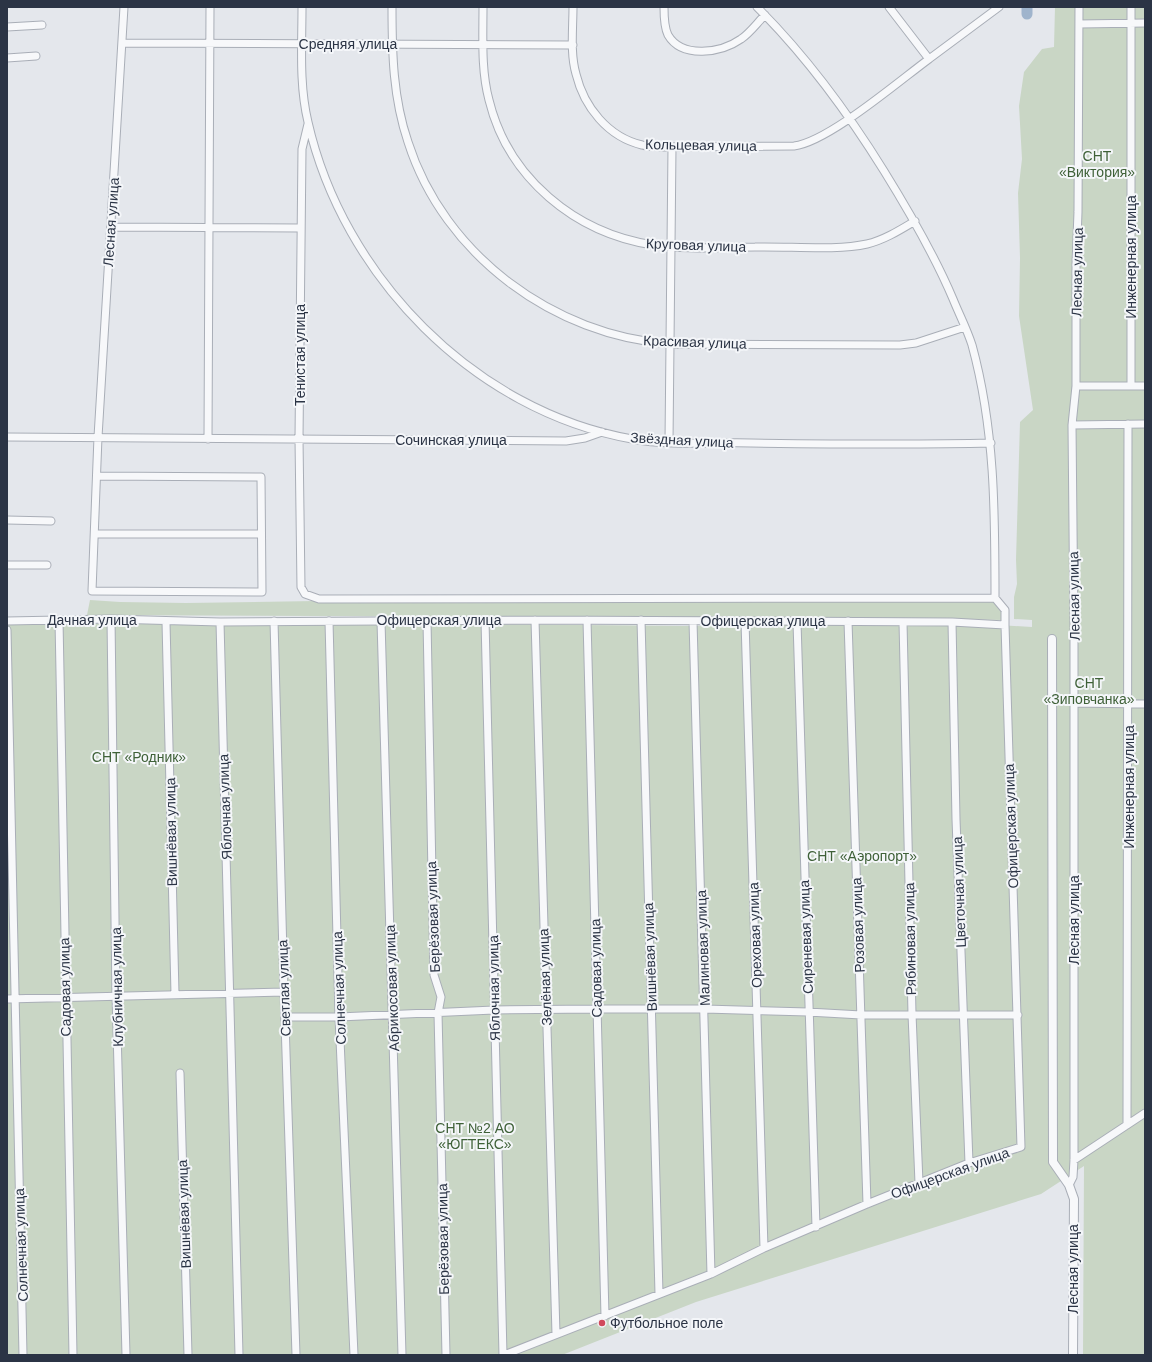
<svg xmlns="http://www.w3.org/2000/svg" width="1152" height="1362" font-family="Helvetica,sans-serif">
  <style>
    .green { fill: #c9d6c5 }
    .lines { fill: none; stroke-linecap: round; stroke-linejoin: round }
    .river { stroke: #9fb4cc; stroke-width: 11 }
    .minor-casing { stroke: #a9aeb7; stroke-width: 9 }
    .tertiary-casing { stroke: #a9aeb7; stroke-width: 10 }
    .minor { stroke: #f7f8fa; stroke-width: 7 }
    .tertiary { stroke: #f7f8fa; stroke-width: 8 }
    .poi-dot { fill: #d1495b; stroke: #f4f6f9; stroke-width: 1.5 }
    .labels { text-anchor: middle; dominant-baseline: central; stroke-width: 4; stroke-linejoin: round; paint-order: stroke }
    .street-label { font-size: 14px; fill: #2b3445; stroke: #f4f6f9 }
    .park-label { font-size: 14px; fill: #3f6138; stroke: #f4f6f9 }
    .poi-label { font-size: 14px; fill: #2b3445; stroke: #f4f6f9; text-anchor: start }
  </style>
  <rect width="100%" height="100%" fill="#e4e7ec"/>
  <!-- green -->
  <path class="green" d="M1055,7H1145V1355H1083L1084,1166L1041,1194L696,1302L562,1355H7V625L278,622L684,626L952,622L1032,627V620L1014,619V597L1017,584L1016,560L1020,422L1033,410L1019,316L1020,258L1018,193L1022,159L1019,106L1024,72L1042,49L1054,47Z
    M90,600L120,602L186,603L316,601L1000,600L1004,620L859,618L87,615Z"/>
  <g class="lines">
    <!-- river -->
    <path class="river" d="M1027,7V14"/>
    <defs>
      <path id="minor" d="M302,7C302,45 299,85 308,122C343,276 474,411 632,439C670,446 712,442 751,443C831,444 911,445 991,443
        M392,7C392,53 393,98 408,142C444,255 554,336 671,344L900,345L916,343L965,327
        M483,7C483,38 481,70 489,100C508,178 575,233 653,245C686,250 722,247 755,247C789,246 836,251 867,244C884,240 900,230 915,221
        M573,7C573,29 570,53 576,74C584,107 608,137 642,145C648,147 656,146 663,147L794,146C828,142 899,81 929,59L889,7
        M664,7C664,15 664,27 668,35C682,59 721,53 741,39C750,33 757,23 765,15
        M757,7C806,56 848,113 884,171C910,213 934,254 953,299C959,314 967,329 972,345C995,429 995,512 995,598
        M1131,7V386
        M1079,24L1145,23
        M7,27L42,25
        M122,43L573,45
        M7,58L36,56
        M929,59L999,7
        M308,124L302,149L299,439L301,587L305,594L319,599L995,598L1005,610V625
        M111,227L301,228
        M1076,386H1145
        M1072,425L1145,424
        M7,437L566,441L585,438L602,432
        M208,439L210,7
        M669,442L672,147
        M97,476L261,477L262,592L92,591L98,437L124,7
        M7,520L51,521
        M95,534H261
        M7,565H47
        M111,619L116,995L126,1355
        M59,620L73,1355
        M485,620L503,1355
        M535,620L556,1334
        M587,620L605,1316
        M641,620L659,1294
        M7,621L111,619L220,622L535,620L952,622L1005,625L1021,1147L969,1163L867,1204L764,1248L711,1274L504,1355
        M274,621L284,992L296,1355
        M329,621L339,1017L354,1355
        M381,621L402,1355
        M427,621L434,975L441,997L438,1013L446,1355
        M693,621L711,1274
        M745,621L764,1248
        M848,621L867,1204
        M166,622L175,994
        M220,622L239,1355
        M797,622L816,1227
        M903,622L912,1014L919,1183
        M952,622L956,819L969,1163
        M7,630L23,1355
        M1074,703L1145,704
        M7,999L284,992
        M285,1017H339L494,1010L597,1009H705L808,1012L861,1015H1018
        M180,1073L188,1355
        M1127,1125L1128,424
        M1074,1160L1145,1113
        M1069,1185L1073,1177L1074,1160V629L1072,425L1076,386V264L1078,212L1079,7"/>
      <path id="tertiary" d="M1052,639L1053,1162L1069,1185L1074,1199L1073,1355"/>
    </defs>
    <!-- minor casing -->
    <use href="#minor" class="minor-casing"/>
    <!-- tertiary casing -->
    <use href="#tertiary" class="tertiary-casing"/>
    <!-- minor -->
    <use href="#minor" class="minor"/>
    <!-- tertiary -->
    <use href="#tertiary" class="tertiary"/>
  </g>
  <!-- markers -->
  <circle class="poi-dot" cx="602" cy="1323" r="4"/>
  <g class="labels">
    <!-- street labels -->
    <g class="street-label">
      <text x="348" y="44">Средняя улица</text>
      <text transform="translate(701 145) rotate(1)">Кольцевая улица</text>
      <text transform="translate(111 222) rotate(-86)">Лесная улица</text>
      <text transform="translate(696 245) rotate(2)">Круговая улица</text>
      <text transform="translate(1131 257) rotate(-90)">Инженерная улица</text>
      <text transform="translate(1077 272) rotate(-89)">Лесная улица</text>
      <text transform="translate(695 342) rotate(2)">Красивая улица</text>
      <text transform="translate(300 355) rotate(-90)">Тенистая улица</text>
      <text x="451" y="440">Сочинская улица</text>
      <text transform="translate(682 440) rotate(3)">Звёздная улица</text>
      <text transform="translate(1074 596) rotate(-91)">Лесная улица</text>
      <text x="92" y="620">Дачная улица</text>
      <text x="439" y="620">Офицерская улица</text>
      <text x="763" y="621">Офицерская улица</text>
      <text transform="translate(1129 787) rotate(-90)">Инженерная улица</text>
      <text transform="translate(225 807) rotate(-92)">Яблочная улица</text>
      <text transform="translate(1011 826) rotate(-92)">Офицерская улица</text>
      <text transform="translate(171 832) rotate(-91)">Вишнёвая улица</text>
      <text transform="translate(959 892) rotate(-92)">Цветочная улица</text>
      <text transform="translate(433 917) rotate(-92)">Берёзовая улица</text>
      <text transform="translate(1074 920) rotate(-90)">Лесная улица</text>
      <text transform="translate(858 925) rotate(-92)">Розовая улица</text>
      <text transform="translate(755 935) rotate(-92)">Ореховая улица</text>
      <text transform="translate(806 937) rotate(-92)">Сиреневая улица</text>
      <text transform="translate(910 939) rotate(-91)">Рябиновая улица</text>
      <text transform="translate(703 948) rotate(-92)">Малиновая улица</text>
      <text transform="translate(650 957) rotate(-92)">Вишнёвая улица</text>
      <text transform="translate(596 968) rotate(-91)">Садовая улица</text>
      <text transform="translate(545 977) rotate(-92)">Зелёная улица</text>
      <text transform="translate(65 987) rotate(-91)">Садовая улица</text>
      <text transform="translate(117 987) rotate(-91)">Клубничная улица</text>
      <text transform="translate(284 988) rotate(-92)">Светлая улица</text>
      <text transform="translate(339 988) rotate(-92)">Солнечная улица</text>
      <text transform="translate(392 988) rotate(-92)">Абрикосовая улица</text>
      <text transform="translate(494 988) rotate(-91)">Яблочная улица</text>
      <text transform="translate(950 1173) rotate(-20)">Офицерская улица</text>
      <text transform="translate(184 1214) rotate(-92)">Вишнёвая улица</text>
      <text transform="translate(443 1239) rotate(-91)">Берёзовая улица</text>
      <text transform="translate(21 1245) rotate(-92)">Солнечная улица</text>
      <text transform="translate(1073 1269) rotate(-90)">Лесная улица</text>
    </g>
    <!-- park labels -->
    <g class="park-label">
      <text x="1097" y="156">СНТ<tspan x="1097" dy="16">«Виктория»</tspan></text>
      <text x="1089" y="683">СНТ<tspan x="1089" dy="16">«Зиповчанка»</tspan></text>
      <text x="139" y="757">СНТ «Родник»</text>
      <text x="862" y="856">СНТ «Аэропорт»</text>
      <text x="475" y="1128">СНТ №2 АО<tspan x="475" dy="16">«ЮГТЕКС»</tspan></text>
    </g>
    <!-- poi labels -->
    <g class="poi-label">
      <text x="610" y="1323">Футбольное поле</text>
    </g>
  </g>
  <!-- border -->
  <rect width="1152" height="1362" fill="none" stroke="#2b3445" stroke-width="16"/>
</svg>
